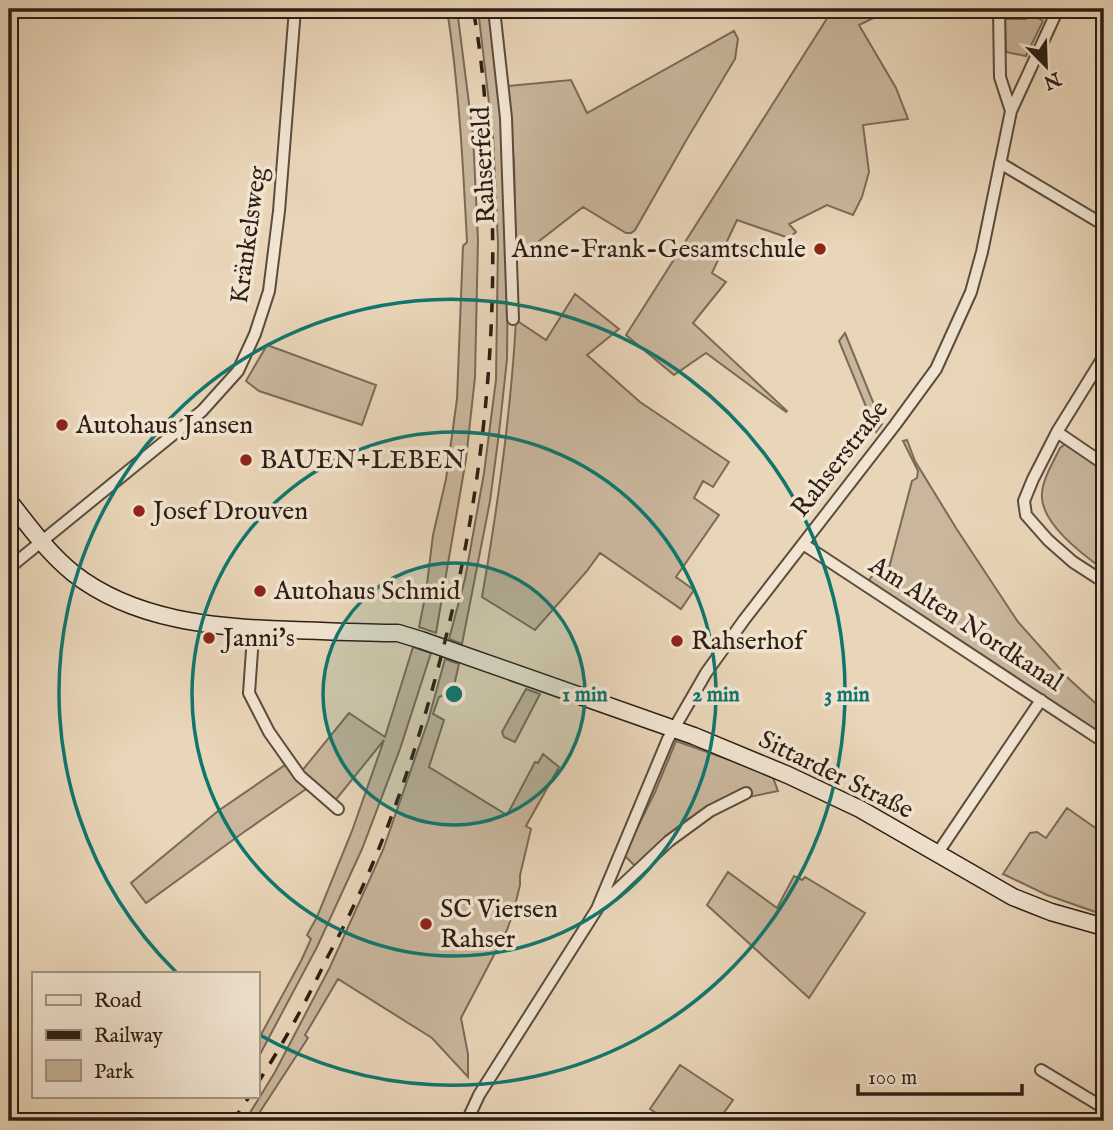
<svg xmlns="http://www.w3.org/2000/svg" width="1113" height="1130" font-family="'IM FELL English',serif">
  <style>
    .green { fill: #c9b69c; stroke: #7a6a58; stroke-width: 2 }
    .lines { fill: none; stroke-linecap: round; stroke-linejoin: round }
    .street-casing { stroke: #5b4c3d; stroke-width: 14 }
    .secondary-casing { stroke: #2c1e14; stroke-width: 19 }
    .street { stroke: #f1e4d1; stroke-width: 10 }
    .secondary { stroke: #f1e4d1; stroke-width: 16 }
    .rail { stroke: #2c1e14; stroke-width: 3.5; stroke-dasharray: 12 12; stroke-linecap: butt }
    .ring { fill: none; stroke: #0f766e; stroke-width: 3.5 }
    .poi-dot { fill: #8f2418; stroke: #f1e4d1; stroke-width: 2.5 }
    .labels { text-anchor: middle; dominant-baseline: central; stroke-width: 7; stroke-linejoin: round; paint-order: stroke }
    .street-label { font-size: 26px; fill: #2c1e14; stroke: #f1e4d1 }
    .poi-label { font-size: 26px; fill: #2c1e14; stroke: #f1e4d1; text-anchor: start }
    .centre { fill: #0f766e; stroke: #f1e4d1; stroke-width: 3.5 }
    .ring-label { font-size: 21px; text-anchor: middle; font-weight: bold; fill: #0f766e; stroke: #f1e4d1; stroke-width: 7; stroke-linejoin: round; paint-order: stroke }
  </style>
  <rect width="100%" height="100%" fill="#e9d5b8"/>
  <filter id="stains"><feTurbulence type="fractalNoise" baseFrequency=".00286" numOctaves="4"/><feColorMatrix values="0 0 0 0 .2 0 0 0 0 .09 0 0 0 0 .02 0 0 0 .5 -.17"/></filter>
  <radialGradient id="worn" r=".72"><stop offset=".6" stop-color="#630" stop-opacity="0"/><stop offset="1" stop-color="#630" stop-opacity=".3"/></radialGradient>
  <!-- green -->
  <path class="green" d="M447,9H457L473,135L478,240L475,377L466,459L436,633L419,627L426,592L433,535L446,479L457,399L463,246L467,242C463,164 459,86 447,9Z
    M478,9H490L504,143L508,260L507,359L499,433L490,501L462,644L449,639L465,579L484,473L496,380L498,243L493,137Z
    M833,9H892L859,25L896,88L908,119L863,125L869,172L862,197L853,215L827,205L789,224L796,232L789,238L737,220L712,273L726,282L693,323L787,411L786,412L706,353L674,375L626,335Z
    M1027,12L1043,21L1026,56L1006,52L1005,19H1026Z
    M734,31L738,39L735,59L687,139L635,230L631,233H626L583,207L516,259L514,163L508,86L571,80L587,113Z
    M575,294L619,329L587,355L640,402L729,462L713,487L703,481L694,498L719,515L676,577L694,590L681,609L600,553L587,571L535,630L482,597C498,505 511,413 516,320L546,340Z
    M845,333L882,424L876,432L870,426L872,421L839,341Z
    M267,345L376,385L362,425L259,391L246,381Z
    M907,440L915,461L956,528L1018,622L1069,679L1104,711V736L868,582L880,563L889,568L912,481L917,478L918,471L903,441Z
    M1065,444L1104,470V570C1082,554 1039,522 1042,493C1043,478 1054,461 1060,448Z
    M413,647L431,653L400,749L362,849L317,947L257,1060V1042L301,961L311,939L307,935L317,917L352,831L384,740L334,802L301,772L349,713L385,737Z
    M445,659L459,664L453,690L451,689L450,693L439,697L433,714L444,720L429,767L507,815L535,762L538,763L543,754L559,767L526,826L531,829L520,875V885L514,910L507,930L461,1018L468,1054V1077L432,1038L338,979L305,1035L308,1038L254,1121H245L275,1072L330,967L383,850L428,721Z
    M526,689L540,694L515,742L504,737L502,732Z
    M676,741L772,775L778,791L749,797L744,789L688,819L635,866L624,855L655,792Z
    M288,763L309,787L244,832L146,903L131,883L218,811Z
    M1067,808L1104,834V915L1047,895L1003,874L1030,833L1037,832L1046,838Z
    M728,872L777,908L794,876L802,880L805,877L865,913L809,998L707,905Z
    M680,1065L733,1100L718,1121H668L650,1109Z"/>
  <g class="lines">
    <defs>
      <path id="street" d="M494,9L506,118L513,319
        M999,9L1000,77L1011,111
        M1000,163L1104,225
        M1104,356L1057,432L1033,479L1024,501L1026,515L1048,540L1073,562L1104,582
        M1057,432L1104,464
        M803,544L1104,742
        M9,568L202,411L238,371L255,334L269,291L279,211L295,9
        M252,629L253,636L249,693L269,732L300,776L338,809
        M937,854L1041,700
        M602,904L669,841L710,811L746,793
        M1041,1070L1104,1108
        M467,1121L479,1095L597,909L668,739L706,673L744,620L895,425L936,369L971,292L982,252L1011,111L1058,9"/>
      <path id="secondary" d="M9,501C29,526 48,553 73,573C134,621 217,628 292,630C327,631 363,633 398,633L421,640L694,736L788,775L860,809L1013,897L1051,912L1104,927"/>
    </defs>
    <!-- street casing -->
    <use href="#street" class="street-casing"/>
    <!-- secondary casing -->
    <use href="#secondary" class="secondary-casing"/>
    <!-- street -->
    <use href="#street" class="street"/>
    <!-- secondary -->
    <use href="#secondary" class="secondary"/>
    <!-- rail -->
    <path class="rail" d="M257,1084C284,1043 307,1000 328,956C338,938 347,920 356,901C387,835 411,765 431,694C481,516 502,334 489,149C485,102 482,55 473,9
      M233,1121L249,1097"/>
  </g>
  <!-- distance rings -->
  <circle cx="454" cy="694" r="131" fill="#0f766e" fill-opacity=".12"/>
  <g class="ring">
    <circle cx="454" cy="694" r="131"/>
    <circle cx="454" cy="694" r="262"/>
    <path d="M176 972A393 393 0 1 1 258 1034"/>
  </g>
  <!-- markers -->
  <g class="poi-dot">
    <circle cx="820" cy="249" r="7"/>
    <circle cx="62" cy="425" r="7"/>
    <circle cx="246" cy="460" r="7"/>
    <circle cx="139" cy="511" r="7"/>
    <circle cx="260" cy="591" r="7"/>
    <circle cx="209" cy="638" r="7"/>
    <circle cx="677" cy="641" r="7"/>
    <circle cx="426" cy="924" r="7"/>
  </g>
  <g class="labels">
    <!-- street labels -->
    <g class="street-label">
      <text transform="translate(484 165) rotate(-93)">Rahserfeld</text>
      <text transform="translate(249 235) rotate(-82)">Kränkelsweg</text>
      <text transform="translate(840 459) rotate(-52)">Rahserstraße</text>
      <text transform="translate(966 624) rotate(33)">Am Alten Nordkanal</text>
      <text transform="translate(836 775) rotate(26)">Sittarder Straße</text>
    </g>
    <!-- poi labels -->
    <g class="poi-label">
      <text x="806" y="249" text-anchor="end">Anne-Frank-Gesamtschule</text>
      <text x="76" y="425">Autohaus Jansen</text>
      <text x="260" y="460">BAUEN+LEBEN</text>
      <text x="153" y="511">Josef Drouven</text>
      <text x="274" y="591">Autohaus Schmid</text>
      <text x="223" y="638">Janni's</text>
      <text x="691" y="641">Rahserhof</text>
      <text x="440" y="909">SC Viersen<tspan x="440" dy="30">Rahser</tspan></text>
    </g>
  </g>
  <circle cx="454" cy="694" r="10" class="centre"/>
  <g class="ring-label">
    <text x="585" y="701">1 min</text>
    <text x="716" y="701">2 min</text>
    <text x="847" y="701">3 min</text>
  </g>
  <!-- margin -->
  <rect width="1113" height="1130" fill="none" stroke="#e9d5b8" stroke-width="35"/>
  <rect x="10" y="10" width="1092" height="1109" fill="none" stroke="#2c1e14" stroke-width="3.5"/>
  <rect x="18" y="18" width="1078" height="1095" fill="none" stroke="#2c1e14" stroke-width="2"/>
  <!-- legend -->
  <rect x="32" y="972" width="228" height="126" fill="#f1e4d1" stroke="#a29585" stroke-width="2"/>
  <rect x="46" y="995" width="35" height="10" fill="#f1e4d1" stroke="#a29585" stroke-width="2"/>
  <text x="94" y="1007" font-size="21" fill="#2c1e14">Road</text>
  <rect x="46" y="1030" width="35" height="10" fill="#2c1e14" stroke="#a29585" stroke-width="2"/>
  <text x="94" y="1042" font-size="21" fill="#2c1e14">Railway</text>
  <rect x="46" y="1060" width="35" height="21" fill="#c9b69c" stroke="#a29585" stroke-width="2"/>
  <text x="94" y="1078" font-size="21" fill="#2c1e14">Park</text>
  <!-- north arrow -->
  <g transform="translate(1046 66) rotate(157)" stroke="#f1e4d1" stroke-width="5" paint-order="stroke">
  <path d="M0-5L12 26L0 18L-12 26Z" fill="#2c1e14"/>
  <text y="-10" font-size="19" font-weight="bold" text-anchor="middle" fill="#2c1e14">N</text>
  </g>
  <!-- scale -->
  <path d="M858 1084v10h164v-10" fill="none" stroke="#2c1e14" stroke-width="3.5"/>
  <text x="868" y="1084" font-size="21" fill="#2c1e14" stroke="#f1e4d1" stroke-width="5" paint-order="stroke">100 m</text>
  <rect width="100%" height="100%" filter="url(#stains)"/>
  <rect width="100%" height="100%" fill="url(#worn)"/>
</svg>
